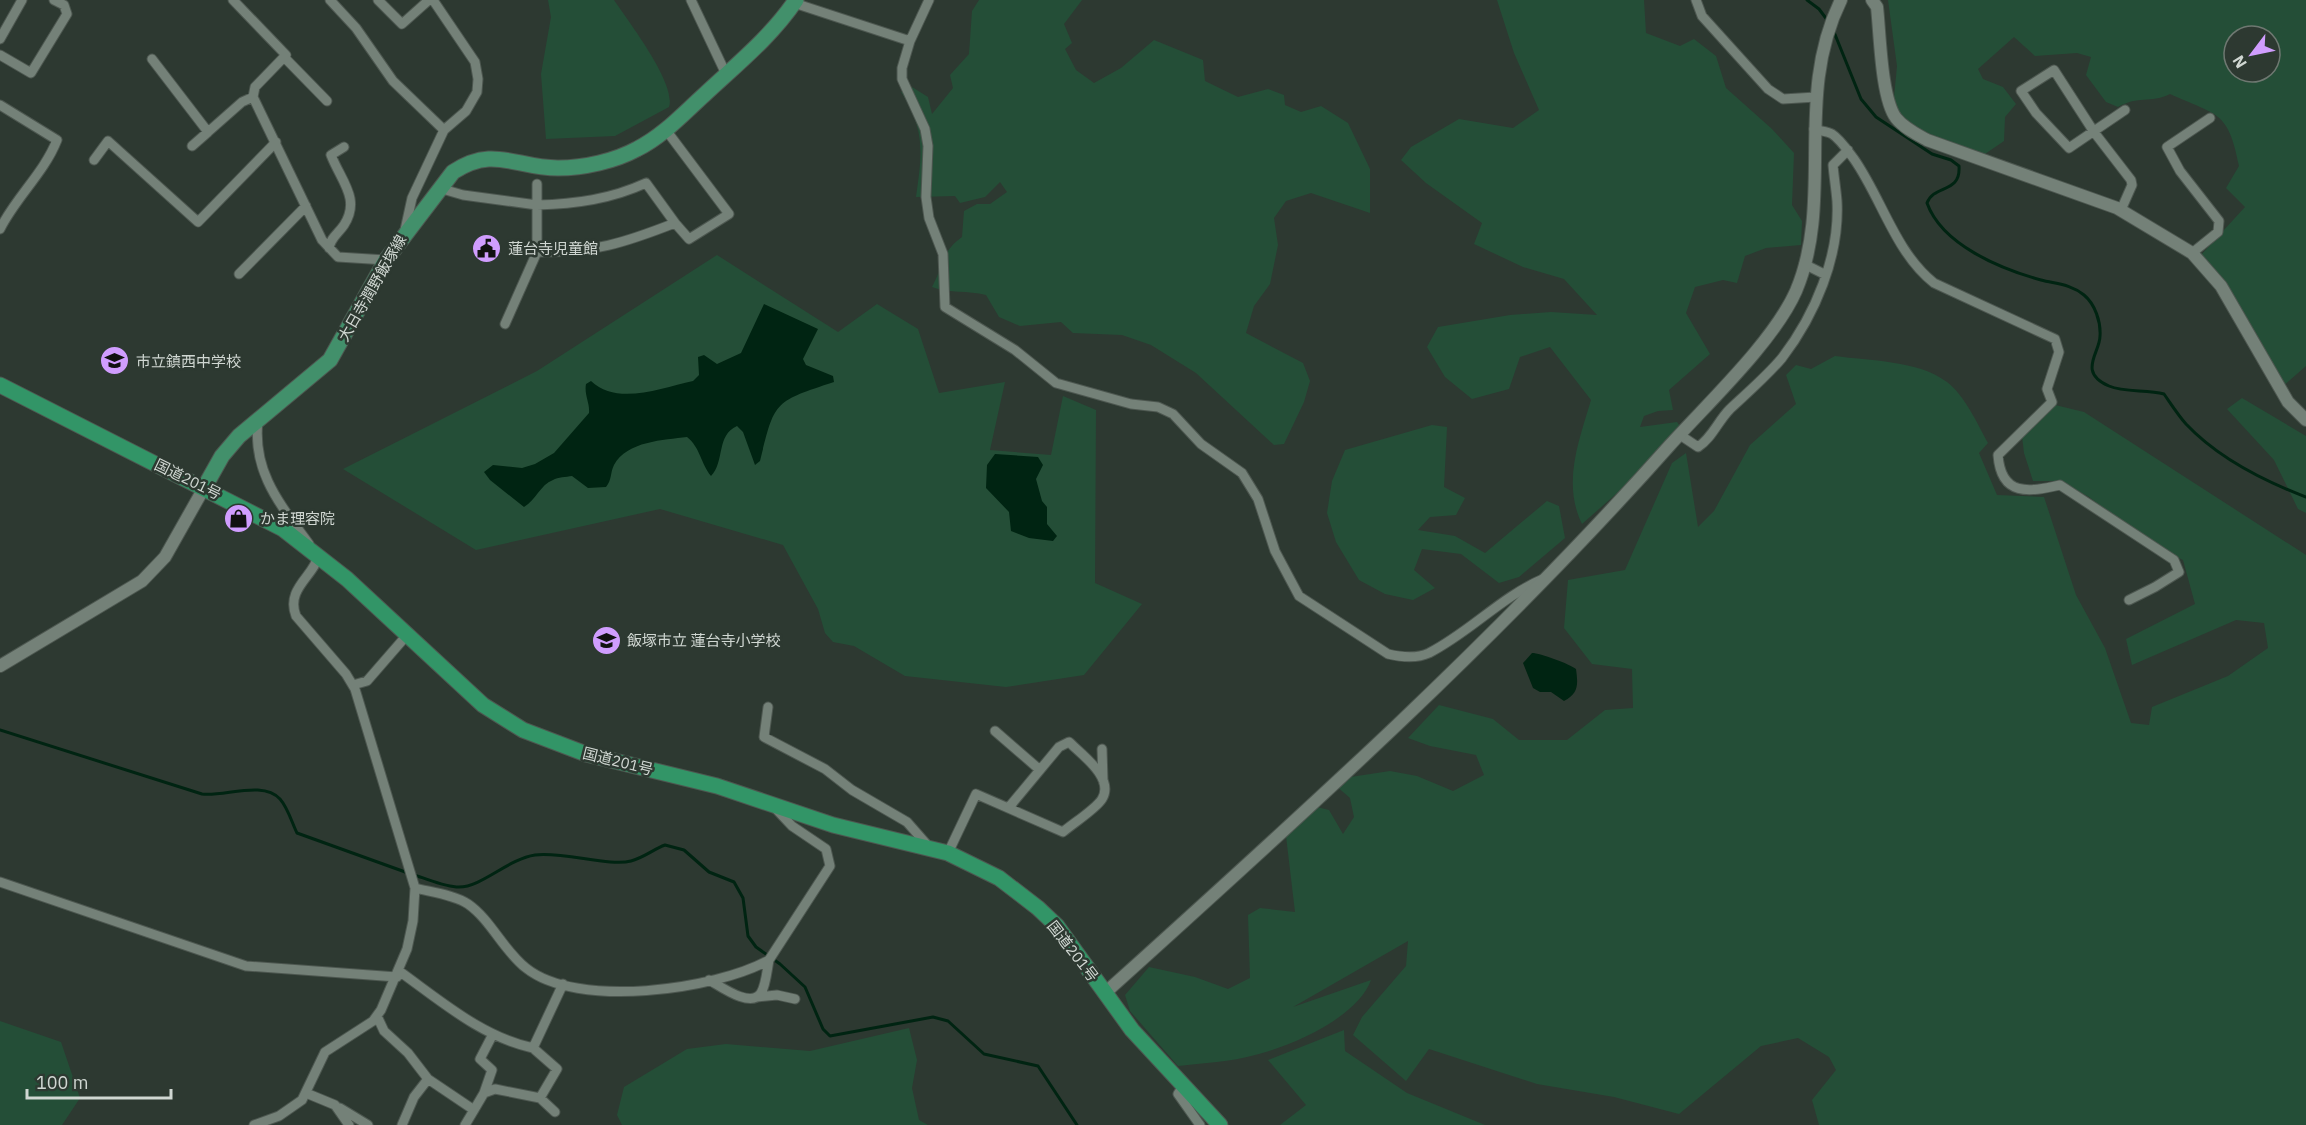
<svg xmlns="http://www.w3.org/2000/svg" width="2306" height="1125" font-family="'IBM Plex Sans','Noto Sans JP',sans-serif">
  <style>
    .green { fill: #244e37; fill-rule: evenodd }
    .water { fill: #002412 }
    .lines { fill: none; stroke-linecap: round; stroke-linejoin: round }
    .stream { stroke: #002412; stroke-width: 3 }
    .minor-casing { stroke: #4d5750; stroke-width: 11 }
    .tertiary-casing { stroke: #4d5750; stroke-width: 14 }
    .primary-casing { stroke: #4d5750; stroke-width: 17 }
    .trunk-casing { stroke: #4d5750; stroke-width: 17 }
    .minor { stroke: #748178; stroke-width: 9 }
    .tertiary { stroke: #748178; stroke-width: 12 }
    .primary { stroke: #42906b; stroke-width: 15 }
    .trunk { stroke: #329567; stroke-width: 15 }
    .labels { text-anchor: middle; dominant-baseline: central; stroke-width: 5; stroke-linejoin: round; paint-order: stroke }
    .poi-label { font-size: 15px; fill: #d0d7d2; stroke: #2d3931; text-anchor: start }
    .street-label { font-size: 15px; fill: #d0d7d2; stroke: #2d3931 }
  </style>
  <rect width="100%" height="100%" fill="#2d3931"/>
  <!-- green -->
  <path class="green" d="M548,0H614C628,21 677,84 669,107L615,136L546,139L541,74L551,17Z
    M979,0H1082L1064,24L1072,43L1065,49L1076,70L1094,83L1121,68L1154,40L1203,60L1205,81L1238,97L1268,89L1284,95L1285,105L1301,112L1321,106L1348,123L1370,169V213L1311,193L1286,201L1274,218L1278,245L1270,284L1254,306L1246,333L1303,363L1310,381L1304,402L1284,444L1274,445L1196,373L1151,345L1122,335L1073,333L1061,322L1020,326L999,317L986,295C967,290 951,294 932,287C944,265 941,252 962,237L964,211L977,204H990L1007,192L1000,182L985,197L960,203L955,196L916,197C922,154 926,131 901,92L912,87L928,97L932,114L953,88L950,75L969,54L972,11Z
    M1497,0H1644L1646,33L1680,46L1694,39L1716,56L1726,88L1772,129L1794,153L1792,205L1802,221L1801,245L1766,248L1745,256L1737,283L1723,280L1695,287L1686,313L1710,354L1669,390L1673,410L1658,411L1644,416L1640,427L1677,422L1685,433L1582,524C1562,483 1579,441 1591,400L1550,347L1520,357L1509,389L1472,399L1445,377L1427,347L1438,327L1510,315L1551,312L1597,315L1564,279L1523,267L1474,244L1482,223L1426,183L1401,160L1411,147L1459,119L1513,128L1539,110L1514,53Z
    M1888,0H2306V366L2282,387L2201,255L2245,207L2226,188L2239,166C2228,110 2218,116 2170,94C2149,104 2139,95 2118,107L2106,102L2086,75L2091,57L2077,53L2035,56L2014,37L1978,69L1983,79L2003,87L2016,104L2005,117L2004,141L1985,154L1913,133L1893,108L1897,66ZM2234,36H2270V72H2234Z
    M717,255L838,332L877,304L918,329L939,393L1005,382L990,450L1051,455L1063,396L1096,410L1095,583L1142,604L1084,675L1006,687L905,676L854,646L833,642L825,633L818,609L783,545L660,509L476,550L343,469L537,371Z
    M1835,356C1869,361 1918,360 1947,382C1965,396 1977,423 1988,443L1979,453L1997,495L2044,497L2076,595L2105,648L2131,723L2149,725L2152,707L2228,676L2268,648L2264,623L2236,620L2132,665L2126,639L2195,604L2183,560L2149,544L2089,497L2060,481H2033L2024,453L2021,428L2051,404L2084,412L2306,555V1125H1819L1812,1100L1836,1070L1829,1057L1798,1038L1761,1046L1679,1114L1614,1097L1537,1084L1429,1049L1406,1081L1353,1035L1362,1017L1406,966L1408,941L1293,1007L1371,980C1358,1017 1292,1046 1255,1055C1231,1062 1203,1063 1178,1066L1130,1011L1125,995L1149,967L1195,977L1228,989L1250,978L1248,915L1260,908L1295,912L1286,836L1309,805L1329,810L1343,834L1354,817L1350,798L1335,785L1344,778L1390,771L1417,776L1453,791L1484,775L1476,755L1430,746L1408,738L1439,705L1493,719L1519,740H1567L1605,710L1633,708L1632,669L1592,664L1564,628L1568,580L1625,570L1672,463L1686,453L1698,527L1714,511L1750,445L1796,404L1786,375L1796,365L1811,369Z
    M2242,398L2306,436V513L2298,509L2274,460L2227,409Z
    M1432,425L1447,427L1444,487L1465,498L1456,515L1430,517L1418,530L1455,536L1485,553L1547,501L1559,506L1565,538L1519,577L1499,583L1461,554L1422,549L1414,570L1435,588L1413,600L1385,594L1359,580L1336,542L1327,513L1332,481L1345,450Z
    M0,1021L61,1042L80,1098L62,1125H0Z
    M909,1028L917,1060L912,1088L919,1120L928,1125H622L617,1115L624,1087L687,1049L726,1044L810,1051Z
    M1344,1030L1345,1051L1407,1093L1485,1125H1280L1306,1105L1268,1060Z"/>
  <!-- water -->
  <path class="water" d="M764,304L818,329L803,359L806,365L833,376L834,382C773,402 775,401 760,461L755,465L743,432L737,426C716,435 725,462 711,476C701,464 700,447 687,437C664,440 627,441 614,465C610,473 612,480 606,487L588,488L572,476C566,477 558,477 553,480C540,485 536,500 524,507L490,480L484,472L493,465L522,468L535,464L554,453L589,413C590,403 584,395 586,384L591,381C617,406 661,388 693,381L699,375L698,357L704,355L717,364L741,353Z
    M995,454L1038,457L1043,465L1036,479L1042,501L1047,507V524L1057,536L1053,541L1029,538L1011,531L1009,512L986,488L987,465Z
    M1532,653C1540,653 1570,664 1576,669C1578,684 1579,693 1564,701L1551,692H1540L1533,688L1523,663Z"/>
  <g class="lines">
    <!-- stream -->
    <path class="stream" d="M1807,0L1819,9L1828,21
      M1834,32L1861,99L1876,117L1932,154L1951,160L1959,166C1961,194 1934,184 1927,203C1942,245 2001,269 2041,280C2056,284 2071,284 2084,295C2095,304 2101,322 2100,336C2100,353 2077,372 2109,386C2125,393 2147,389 2164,394C2171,404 2178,415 2186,424C2218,458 2264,481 2306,497
      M0,730L202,794C224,797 263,780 280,799C288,808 292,823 297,833L408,873
      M414,875C428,879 445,887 459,887C482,887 508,859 535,855C562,851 610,867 631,861C643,858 654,849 665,845L684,850L709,872L734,882L743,898L748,936L756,947L780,964L805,987L823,1029L830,1036L933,1017L948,1021L984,1054L1038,1066L1077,1125"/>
    <defs>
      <path id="minor" d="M233,0L286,55L255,87L253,97L322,240L338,257L386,260
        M330,0L356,28L393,81L444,130
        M378,0L402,24L429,0
        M691,0L726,74
        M929,0L910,41L902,68V79L925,129L928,146L926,197L929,218L943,254L945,307L1015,350L1056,383L1131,404L1158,407L1173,414L1201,444L1242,473L1258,499L1275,551L1299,596L1388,654C1401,657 1416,659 1429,653C1470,632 1501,597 1543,579
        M1696,0L1702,16L1768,89L1783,99L1816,97
        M794,3L910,41
        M0,39L22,0
        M0,55L31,73L67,14L64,5L54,0
        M284,57L327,101
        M152,59L208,132L242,102L253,97
        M0,105L57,140C44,173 16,197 0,229
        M1814,129C1819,131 1827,131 1832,134C1840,139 1848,151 1854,159C1882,199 1895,252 1934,283L2055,339L2059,352L2047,389L2052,402L1998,455C2001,497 2029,492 2060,485L2174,560L2179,572L2155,587L2129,600
        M192,146L208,132
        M94,160L108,141L198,222L276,142
        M537,184V205C576,204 611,199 646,183L675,223
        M439,188L463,195L537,205V252C593,253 624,243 675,223L689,239L729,214L666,130
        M2121,210L2132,185L2131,180L2094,132L2054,70L2021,91L2036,113L2069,148L2125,110
        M405,230L412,198L444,130L466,111L477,92L478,79L475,62L433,0
        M329,248C331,237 338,234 344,225C361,199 341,181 331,155L344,147
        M2192,253L2218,232L2219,221L2180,171L2167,147L2210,118
        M1804,264L1826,275
        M239,274L306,206
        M505,324L537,252
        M258,420C252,472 280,504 309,544
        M1680,435L1698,447C1712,438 1718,421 1730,409C1747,393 1767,376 1782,358C1815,315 1840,256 1837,201C1836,189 1834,177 1833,165L1848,150
        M353,685L367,681L407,635
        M768,707L764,737L825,769L852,790L907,822L929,847
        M995,731L1040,770
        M1102,749L1103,780
        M948,853L976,794L1063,832C1072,824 1096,809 1102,799C1115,778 1081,754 1069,742L1059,747L1010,806
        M0,882L246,966L397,977
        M415,888C431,892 455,895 468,904C491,920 503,950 526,968C577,1009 715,990 769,960L830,866L826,849L792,826L776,809
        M399,971C441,1001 482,1037 533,1048L563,984
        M709,980C720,986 751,1009 761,993C766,985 767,970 769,960
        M757,997L777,995L795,999
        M377,1016L384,1031L408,1053L428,1079L474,1110L484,1093L495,1089L540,1098L555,1112
        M533,1048L557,1069L540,1098
        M1183,1086L1178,1094L1200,1125
        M306,1093L335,1105L349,1125
        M484,1093L492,1070L480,1059L493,1034
        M340,1108L368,1125
        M254,1125L279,1116L302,1100L325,1052L373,1021L381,1010L407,949L413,921L415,888L355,689L346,674L296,616C285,588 316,575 318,555
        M402,1125L414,1097L428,1079
        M465,1125L474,1110"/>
      <path id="tertiary" d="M1872,0L1877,7C1880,33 1881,98 1896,118C1904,128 1916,134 1927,140L2117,208L2192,253L2221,286L2288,402L2306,420
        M0,666L142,581L165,557L204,488
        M1105,993C1300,817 1496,641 1670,445C1708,403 1774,341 1796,291C1835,199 1793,97 1841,0"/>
      <path id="primary" d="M204,488L222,456L239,436L330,360L386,260L453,172C494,145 515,168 558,168C584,168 615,161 637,149C663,136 683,114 704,95C736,65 771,37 796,0"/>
      <path id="trunk" d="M0,385L283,529L347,579L483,705L523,730L586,754L717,786L833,825L948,853L999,878L1038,908L1057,926L1132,1030L1220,1125"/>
    </defs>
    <!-- minor casing -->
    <use href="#minor" class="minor-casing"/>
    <!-- tertiary casing -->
    <use href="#tertiary" class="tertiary-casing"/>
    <!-- primary casing -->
    <use href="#primary" class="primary-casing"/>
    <!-- trunk casing -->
    <use href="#trunk" class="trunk-casing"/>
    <!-- minor -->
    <use href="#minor" class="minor"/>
    <!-- tertiary -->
    <use href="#tertiary" class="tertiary"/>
    <!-- primary -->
    <use href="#primary" class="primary"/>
    <!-- trunk -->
    <use href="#trunk" class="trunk"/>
  </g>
  <!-- icons -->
  <defs>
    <symbol id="civic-disc" viewBox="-11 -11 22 22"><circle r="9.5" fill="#d09dfe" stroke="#2d3931"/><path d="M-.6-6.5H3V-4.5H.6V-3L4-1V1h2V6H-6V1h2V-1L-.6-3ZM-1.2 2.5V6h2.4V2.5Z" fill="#111"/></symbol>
    <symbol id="school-disc" viewBox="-11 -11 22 22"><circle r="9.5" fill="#d09dfe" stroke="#2d3931"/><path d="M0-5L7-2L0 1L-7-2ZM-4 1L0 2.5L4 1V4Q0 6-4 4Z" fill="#111"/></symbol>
    <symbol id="shop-disc" viewBox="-11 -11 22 22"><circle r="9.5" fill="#d09dfe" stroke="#2d3931"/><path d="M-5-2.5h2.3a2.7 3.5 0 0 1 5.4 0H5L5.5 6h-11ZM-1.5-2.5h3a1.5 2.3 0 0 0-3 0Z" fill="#111"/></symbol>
  </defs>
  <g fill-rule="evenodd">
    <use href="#civic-disc" x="470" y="232" width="33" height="33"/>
    <use href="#school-disc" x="98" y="344" width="33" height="33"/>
    <use href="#shop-disc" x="222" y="502" width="33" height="33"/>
    <use href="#school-disc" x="590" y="624" width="33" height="33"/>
  </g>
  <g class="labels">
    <!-- poi labels -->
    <g class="poi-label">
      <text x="508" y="248">蓮台寺児童館</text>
      <text x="136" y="361">市立鎮西中学校</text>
      <text x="260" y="518">かま理容院</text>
      <text x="627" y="640">飯塚市立 蓮台寺小学校</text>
    </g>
    <!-- street labels -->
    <g class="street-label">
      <text transform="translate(372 288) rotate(-60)">大日寺潤野飯塚線</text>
      <text transform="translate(188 479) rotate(26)">国道201号</text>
      <text transform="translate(618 761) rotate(14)">国道201号</text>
      <text transform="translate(1073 951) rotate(52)">国道201号</text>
    </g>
  </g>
  <!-- north arrow -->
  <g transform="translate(2252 54) rotate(238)"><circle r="28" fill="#2d3931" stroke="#6e7871" stroke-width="1.5"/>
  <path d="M0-4.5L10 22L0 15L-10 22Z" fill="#d09dfe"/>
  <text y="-9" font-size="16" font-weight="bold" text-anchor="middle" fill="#d0d7d2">N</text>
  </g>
  <!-- scale -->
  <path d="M27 1089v9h144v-9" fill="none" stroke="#d0d7d2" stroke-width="3"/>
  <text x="36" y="1089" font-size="18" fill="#d0d7d2" stroke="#2d3931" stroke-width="4.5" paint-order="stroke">100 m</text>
</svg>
